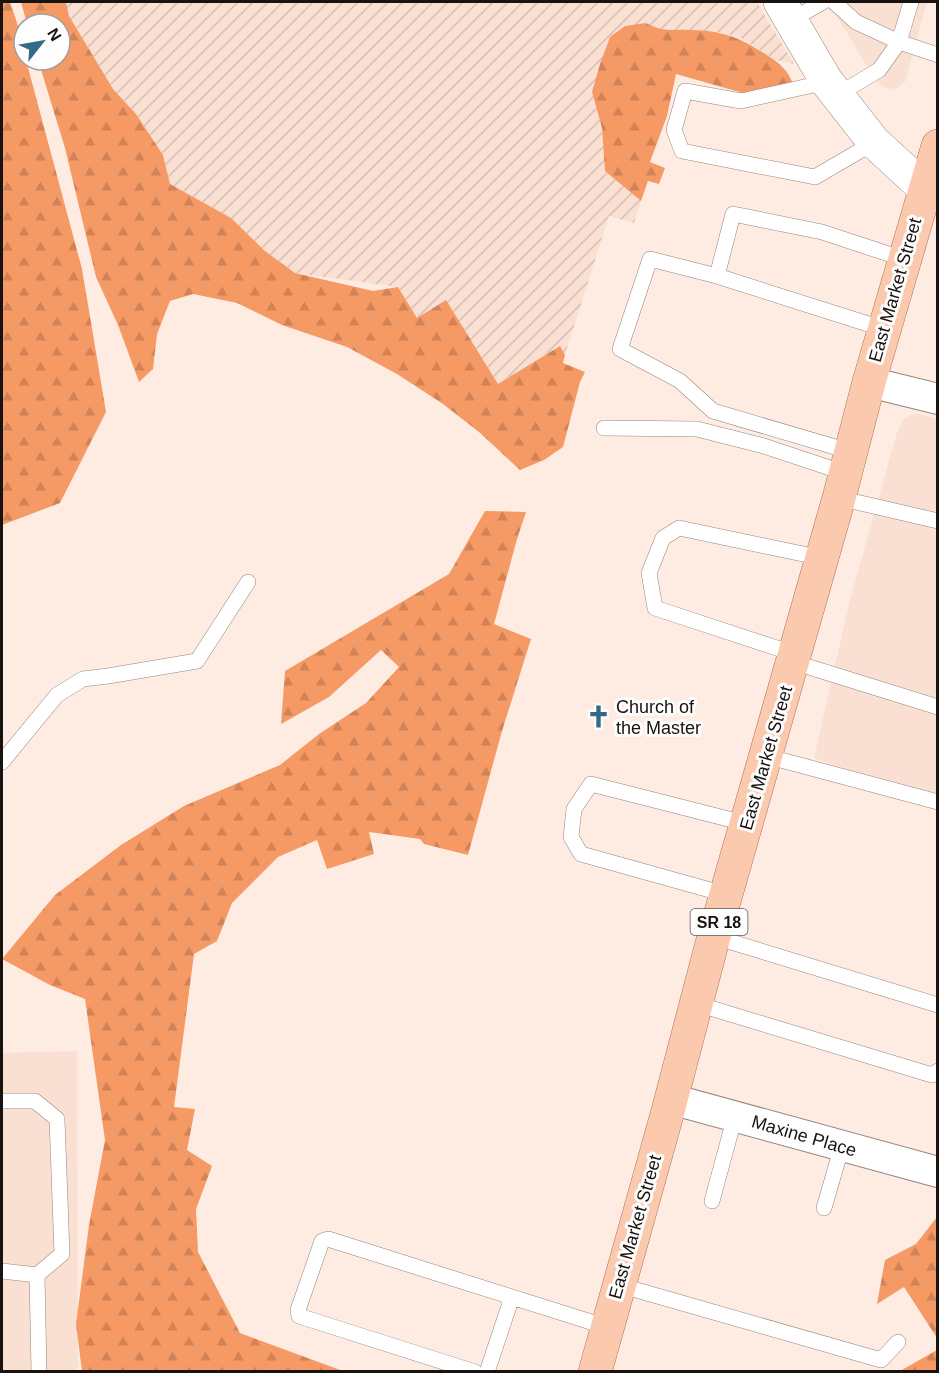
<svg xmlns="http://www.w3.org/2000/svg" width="939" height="1373" font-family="Helvetica,sans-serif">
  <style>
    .built { fill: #f9e0d3 }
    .industrial { fill: url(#industrial-furrows) }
    .forest { fill: url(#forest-firs) }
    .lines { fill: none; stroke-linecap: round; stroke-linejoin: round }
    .service-casing { stroke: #95857c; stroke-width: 16 }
    .minor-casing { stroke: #95857c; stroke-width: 32 }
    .tertiary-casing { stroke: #95857c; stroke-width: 34 }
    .primary-casing { stroke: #ab7254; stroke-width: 34 }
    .service { stroke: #fff; stroke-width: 15 }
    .minor { stroke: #fff; stroke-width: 30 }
    .tertiary { stroke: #fff; stroke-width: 33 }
    .primary { stroke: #fbc9ae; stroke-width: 33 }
    .labels { text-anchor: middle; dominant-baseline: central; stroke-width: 6; stroke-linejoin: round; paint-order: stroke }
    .shield { fill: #fdfdfd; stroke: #5d5957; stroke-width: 1.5 }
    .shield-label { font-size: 16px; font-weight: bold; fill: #191310 }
    .street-label { font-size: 18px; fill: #191310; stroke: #fdfdfd }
    .poi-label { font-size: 18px; fill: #191310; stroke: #fdfdfd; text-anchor: start }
  </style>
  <defs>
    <pattern id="industrial-furrows" width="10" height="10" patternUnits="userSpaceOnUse" patternTransform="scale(1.5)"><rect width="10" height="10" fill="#f9e0d3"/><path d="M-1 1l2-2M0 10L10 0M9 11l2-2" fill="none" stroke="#d5bfb4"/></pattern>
    <pattern id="forest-firs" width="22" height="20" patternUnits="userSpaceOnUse" patternTransform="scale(1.5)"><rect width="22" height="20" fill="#f59965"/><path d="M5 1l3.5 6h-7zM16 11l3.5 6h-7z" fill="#d18357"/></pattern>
  </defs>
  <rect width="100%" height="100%" fill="#feece3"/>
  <!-- built -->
  <path class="built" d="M828,2H927L905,82L897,89L886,88L876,81Z
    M916,413L937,419V801L814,758L849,604L897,432L904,419Z
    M77,1051L78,1371H2V1053Z"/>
  <!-- industrial -->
  <path class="industrial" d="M66,2H757L794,64L776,60L741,38L718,32L691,30H660L646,23L592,92L602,128L605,171L641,201L634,223L609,216L565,355L559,346L498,384L446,300L417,318L398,287L295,273L265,251L231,218L170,184L163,155L136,114L113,89L69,16Z"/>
  <!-- forest -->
  <path class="forest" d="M2,2H10C16,20 24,40 24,60H26L82,269L106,412L60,503L2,525Z
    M21,2H66L69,16L113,89L136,114L163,155L170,184L231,218L265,251L295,273L373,291L398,287L417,318L446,300L498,384L560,346L565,355L563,363L585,372L580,382L563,447L544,460L520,470L479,432L443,404L397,374L347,347L282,325L237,303L193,294L170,301L157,334L153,369L139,382L118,325L96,277L65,148L38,60H60V24H27Z
    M646,23C665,33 672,29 692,30C721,31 737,36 762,52C779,62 789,70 795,89L757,97L676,74L667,116L650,162L665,168L659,184L648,181L641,201L605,171L602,128L592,92L600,64L610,37L625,26Z
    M485,511L526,512L517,539L494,624L531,639L502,731L468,855L424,844L420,839L369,832L374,854L327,869L317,840L278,857L232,903L217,941L194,954L174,1107L195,1109L187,1150L212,1166L196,1209L198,1252L240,1333L343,1371H82L76,1324L89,1225L105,1140L85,999L50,985L2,959L55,895L121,845L184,806L280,765L319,734L366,703L399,667L381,650L329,697L281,724L285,671L449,574Z
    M937,1217V1338L904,1287L877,1304L885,1260L916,1244Z
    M937,1350V1371H900Z"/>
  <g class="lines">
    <defs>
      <path id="service" d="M834,2L856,22L899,42L879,70L837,95
        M911,2L899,42L938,55
        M791,20L823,2
        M827,82L741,101L685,91L674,130L682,151L815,177L875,142
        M717,276L733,214L822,232L904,259
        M604,428L697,429L764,446L845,473
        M852,452L713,411L680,381L620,349L650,259L717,276L884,329
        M839,498L938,521
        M795,654L655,608L649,573L663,538L679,528L822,558
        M793,662L938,707
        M766,756L938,802
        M2,762L57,695L83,679L108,676L197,661L248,582
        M728,895L581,854L571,837L574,809L591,784L748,824
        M715,937L938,1005
        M697,1004L932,1075L938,1071
        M2,1101H35L57,1119L62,1254L37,1275L39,1372
        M712,1201L735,1116
        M824,1208L842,1146
        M2,1271L37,1275
        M619,1285L881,1360L898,1342
        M475,1372L299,1316L298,1310L322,1241L328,1239L607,1327
        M487,1372L512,1297"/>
      <path id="minor" d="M869,382L938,399
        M671,1099L938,1172"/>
      <path id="tertiary" d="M780,2L827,82L873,141L924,188"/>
      <path id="primary" d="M595,1372L668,1111L711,947L839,498L869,382L938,146"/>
    </defs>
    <!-- service casing -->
    <use href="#service" class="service-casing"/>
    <!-- minor casing -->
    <use href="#minor" class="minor-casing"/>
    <!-- tertiary casing -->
    <use href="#tertiary" class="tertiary-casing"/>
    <!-- primary casing -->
    <use href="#primary" class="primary-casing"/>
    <!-- service -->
    <use href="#service" class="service"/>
    <!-- minor -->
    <use href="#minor" class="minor"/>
    <!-- tertiary -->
    <use href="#tertiary" class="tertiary"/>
    <!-- primary -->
    <use href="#primary" class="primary"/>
  </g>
  <!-- icons -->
  <defs>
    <symbol id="church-bare" viewBox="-9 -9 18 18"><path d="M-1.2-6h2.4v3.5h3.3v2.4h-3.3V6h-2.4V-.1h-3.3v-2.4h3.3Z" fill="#356a86" stroke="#fdfdfd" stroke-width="2.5" paint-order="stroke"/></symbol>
  </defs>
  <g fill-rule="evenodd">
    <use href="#church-bare" x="582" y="700" width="33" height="33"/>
  </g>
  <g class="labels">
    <!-- shield labels -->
    <rect class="shield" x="690.5" y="909" width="57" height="26" rx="4.5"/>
    <g class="shield-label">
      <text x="719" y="922">SR 18</text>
    </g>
    <!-- street labels -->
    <g class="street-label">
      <text transform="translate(895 290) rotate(-74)">East Market Street</text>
      <text transform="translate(766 758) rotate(-74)">East Market Street</text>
      <text transform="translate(804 1136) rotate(16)">Maxine Place</text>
      <text transform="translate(635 1227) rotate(-74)">East Market Street</text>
    </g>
    <!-- poi labels -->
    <g class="poi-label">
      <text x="616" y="707">Church of<tspan x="616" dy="21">the Master</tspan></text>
    </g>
  </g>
  <!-- border -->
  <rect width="939" height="1373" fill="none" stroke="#191310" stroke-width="6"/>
  <!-- north arrow -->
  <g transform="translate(42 42) rotate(59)"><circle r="28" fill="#fdfdfd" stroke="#a29f9e" stroke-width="1.5"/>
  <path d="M0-4.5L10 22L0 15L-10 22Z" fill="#356a86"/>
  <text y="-9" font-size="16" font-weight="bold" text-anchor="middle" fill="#191310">N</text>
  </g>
</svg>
